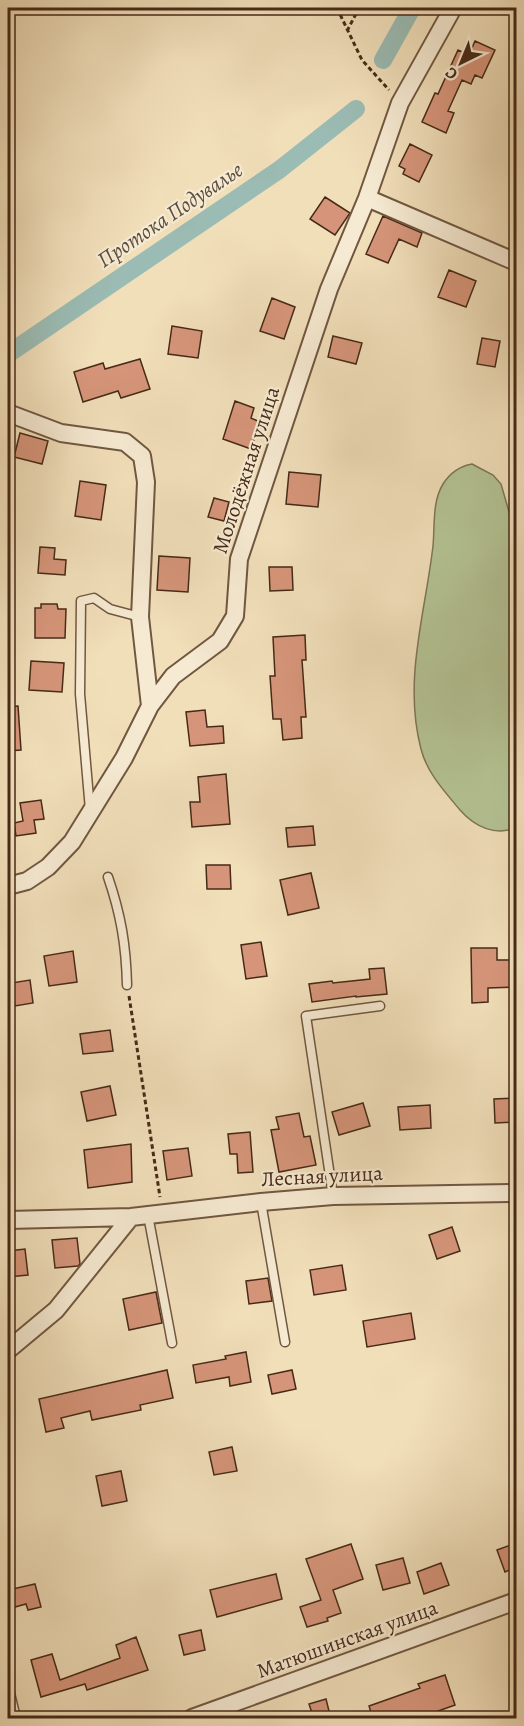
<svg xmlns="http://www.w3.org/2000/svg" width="524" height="1726" font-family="Alegreya,serif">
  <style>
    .green { fill: #b4c394; stroke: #7d7656; stroke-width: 1.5 }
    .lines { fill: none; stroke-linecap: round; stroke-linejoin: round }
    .canal { stroke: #9bbcb4; stroke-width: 18 }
    .building { fill: #d6957a; stroke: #462a17; stroke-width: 1.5 }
    .service-casing { stroke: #715740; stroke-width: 11 }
    .minor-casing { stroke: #715740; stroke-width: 20 }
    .path { stroke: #462a17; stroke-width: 3; stroke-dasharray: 4.5 3; stroke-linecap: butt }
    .service { stroke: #f6ead2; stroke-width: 8 }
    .minor { stroke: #f6ead2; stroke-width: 16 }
    .labels { text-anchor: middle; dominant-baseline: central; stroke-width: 4.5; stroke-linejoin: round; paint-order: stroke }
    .street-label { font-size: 21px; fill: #462a17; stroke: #f6ead2 }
    .water-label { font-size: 22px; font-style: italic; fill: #5b4e3e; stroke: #f6ead2 }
  </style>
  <rect width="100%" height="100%" fill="#f1dfba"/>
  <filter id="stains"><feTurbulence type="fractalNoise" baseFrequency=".00333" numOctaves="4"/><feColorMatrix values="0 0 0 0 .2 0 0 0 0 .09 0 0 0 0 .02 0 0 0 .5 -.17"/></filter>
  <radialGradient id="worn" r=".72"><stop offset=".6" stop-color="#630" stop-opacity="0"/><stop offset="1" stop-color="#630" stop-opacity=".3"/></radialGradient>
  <!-- green -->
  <path class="green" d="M472,464L493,475L501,484L516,536V828C495,836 475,827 460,810C445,792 427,773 421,749C403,680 425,615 433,546C435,525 432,502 443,484C450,473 461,466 472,464Z"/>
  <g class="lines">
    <!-- canal -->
    <path class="canal" d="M383,60L412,8
      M8,354L279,170L356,109"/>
  </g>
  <!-- building -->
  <path class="building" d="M475,41L495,50L482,78L475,75L471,84L462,80L448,111L454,113L446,133L422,122L435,93L438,94L458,50L469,55Z
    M410,144L432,155L419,182L403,174L405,169L399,166Z
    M325,197L350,213L335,235L310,219Z
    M383,216L422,233L417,247L399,239L388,263L366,254Z
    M449,270L476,281L466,307L438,297Z
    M272,298L295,307L284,339L260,331Z
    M172,326L202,331L198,358L168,354Z
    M333,336L362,343L356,364L328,357Z
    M482,338L500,341L495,367L477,364Z
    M140,359L150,389L121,398L118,391L83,402L74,372L103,363L105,369Z
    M235,401L254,408L251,418L260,422L251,449L223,439Z
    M20,433L48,441L42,464L14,457Z
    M289,472L321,475L318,507L286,504Z
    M80,481L106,485L101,520L75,516Z
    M214,498L229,502L224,521L208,517Z
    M40,547L55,548L54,559L66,560L65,575L38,573Z
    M159,556L190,558L188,592L157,590Z
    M269,567H292L293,590L270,591Z
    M41,604H57L58,609H66L65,638H35V608H41Z
    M305,635L306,660H302L306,717H301L302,738L283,740L281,719H273L270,676H275L273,637Z
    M31,661L64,663L62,692L29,690Z
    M18,706L21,750L8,751V707Z
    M205,710L207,727L223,726L224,743L190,746L186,712Z
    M226,774L230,824L192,827L190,802H200L198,777Z
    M41,800L44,819L34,820L36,833L16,836L14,823L23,821L20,803Z
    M313,826L315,845L288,847L286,828Z
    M206,865H230L231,889H207Z
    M311,873L319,908L288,915L280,880Z
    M261,942L267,976L246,979L241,945Z
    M471,948H497V960H516V987L488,988V1002L472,1003Z
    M73,951L77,982L49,986L44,956Z
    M384,968L387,994L356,997V996L312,1002L309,984L332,981L333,983L370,979L369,969Z
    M30,980L33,1003L15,1006L11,983Z
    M110,1030L113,1051L83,1054L80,1034Z
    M110,1086L116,1115L87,1121L81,1092Z
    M516,1098V1122L495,1123L494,1099Z
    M363,1103L370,1126L339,1135L332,1112Z
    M430,1105L431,1128L400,1130L398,1107Z
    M299,1113L304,1137L310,1136L316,1165L279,1172L271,1130L279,1129L276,1117Z
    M250,1132L253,1172L238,1173L237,1154H230L228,1134Z
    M131,1144L132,1182L88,1188L84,1150Z
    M188,1148L192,1176L167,1180L163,1151Z
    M452,1227L460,1251L437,1259L429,1235Z
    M77,1238L80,1264L78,1266L55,1268L52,1240Z
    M25,1249L28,1275L8,1277V1251Z
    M342,1265L346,1290L314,1295L310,1270Z
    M268,1278L272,1301L249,1304L246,1281Z
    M156,1292L162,1323L129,1330L123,1299Z
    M411,1313L415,1339L367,1347L363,1321Z
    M246,1352L251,1382L230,1386L229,1377L196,1383L193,1365L226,1359L225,1356Z
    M167,1370L173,1398L140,1405L141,1410L92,1420L90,1411L61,1418L64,1428L46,1432L39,1399Z
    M292,1370L296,1389L272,1394L268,1375Z
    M232,1447L237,1471L214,1475L209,1452Z
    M121,1471L127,1501L102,1506L96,1476Z
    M516,1543V1567L505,1572L497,1550Z
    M351,1544L363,1579L333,1590L341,1613L327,1618L328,1621L307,1627L300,1607L321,1600L306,1559Z
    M403,1558L410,1583L383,1590L376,1565Z
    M441,1563L449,1585L424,1594L417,1572Z
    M276,1574L282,1599L217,1617L210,1590Z
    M35,1584L41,1607L28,1610L26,1604L8,1609V1590Z
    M201,1630L205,1650L184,1655L179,1635Z
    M136,1637L148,1670L87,1690L85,1684L41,1697L31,1660L52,1654L60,1680L120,1658L116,1645Z
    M445,1675L455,1705L416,1719H373L369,1706L420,1688L418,1684Z
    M326,1699L331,1719H314L309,1704Z"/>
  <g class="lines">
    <defs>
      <path id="service" d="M90,810L80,694L81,601L94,598L110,609L140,617
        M108,877C121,915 126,945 127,985
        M333,1196L306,1016L380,1006
        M261,1202L285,1342
        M148,1215L172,1343
        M8,1685L16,1718"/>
      <path id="minor" d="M367,198L516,262
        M8,413L61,433L125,442L142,456L146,482L140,617L150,706
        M8,886L27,881L48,867L72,842L124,758L150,706L173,676L220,641L235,616L239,559L329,289L367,198L400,103L453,8
        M8,1220L131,1217L261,1202L333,1196L516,1193
        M8,1350L56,1310L131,1217
        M192,1718L516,1601"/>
    </defs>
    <!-- service casing -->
    <use href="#service" class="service-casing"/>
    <!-- minor casing -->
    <use href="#minor" class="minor-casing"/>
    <!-- path -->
    <path class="path" d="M337,8L362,60L389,90
      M347,31L359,8
      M129,996L160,1197"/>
    <!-- service -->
    <use href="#service" class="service"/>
    <!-- minor -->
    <use href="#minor" class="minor"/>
  </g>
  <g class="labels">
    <!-- street labels -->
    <g class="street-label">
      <text transform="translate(246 470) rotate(-72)">Молодёжная улица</text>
      <text transform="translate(322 1176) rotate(-3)">Лесная улица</text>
      <text transform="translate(347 1639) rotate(-20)">Матюшинская улица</text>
    </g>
    <!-- water labels -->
    <g class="water-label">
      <text transform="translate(170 215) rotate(-34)">Протока Подувалье</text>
    </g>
  </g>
  <!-- margin -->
  <rect width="524" height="1726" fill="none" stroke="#f1dfba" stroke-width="30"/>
  <rect x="9" y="9" width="506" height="1708" fill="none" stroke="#462a17" stroke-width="3"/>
  <rect x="15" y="15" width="494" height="1696" fill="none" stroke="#462a17" stroke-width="1.5"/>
  <!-- north arrow -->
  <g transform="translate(461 63) rotate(223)" stroke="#f6ead2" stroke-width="4.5" paint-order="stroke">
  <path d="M0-4.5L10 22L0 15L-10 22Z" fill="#462a17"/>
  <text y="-9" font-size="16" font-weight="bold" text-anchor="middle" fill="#462a17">С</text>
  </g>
  <rect width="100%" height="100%" filter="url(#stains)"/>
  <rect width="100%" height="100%" fill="url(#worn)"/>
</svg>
